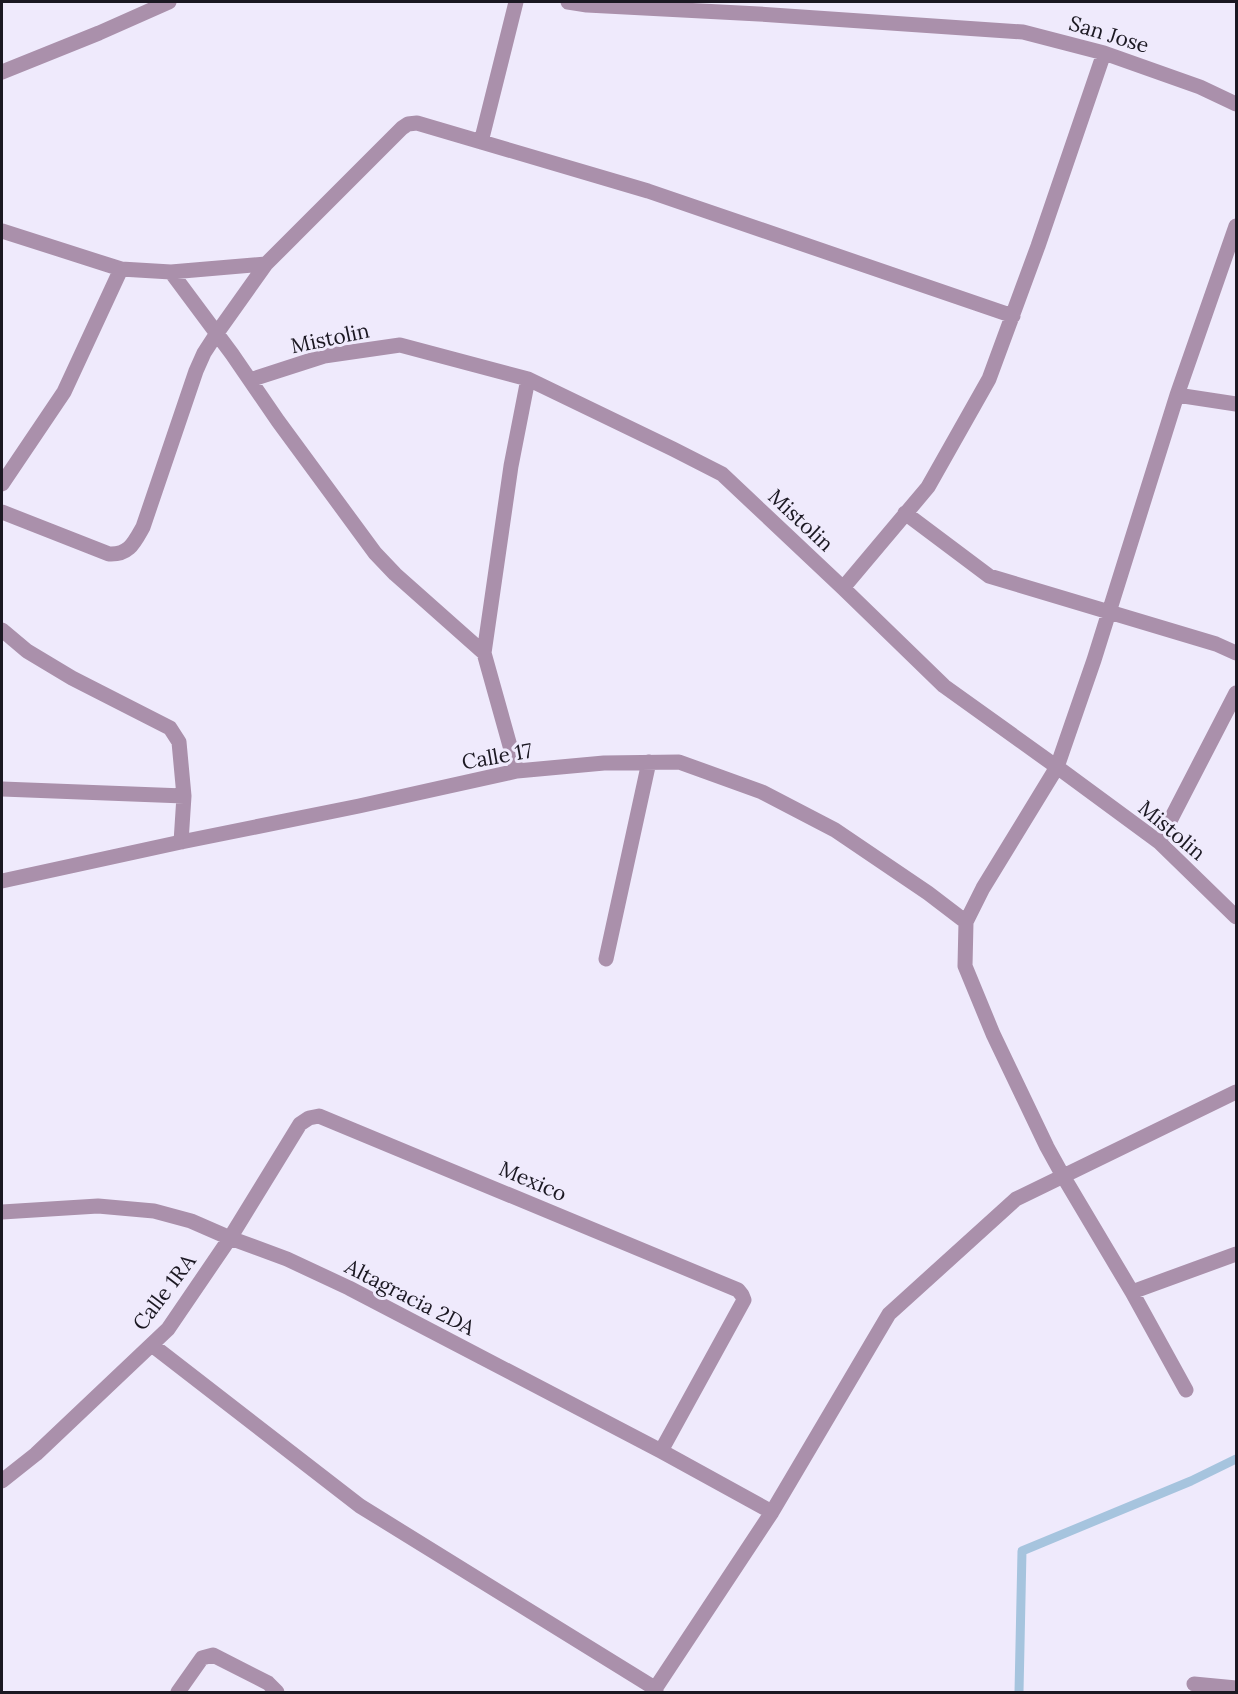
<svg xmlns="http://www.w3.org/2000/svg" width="1238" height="1694" font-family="Lora,serif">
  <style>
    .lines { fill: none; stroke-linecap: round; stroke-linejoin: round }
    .stream { stroke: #a6c4de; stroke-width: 9 }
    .minor { stroke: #aa90ab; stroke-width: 15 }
    .labels { text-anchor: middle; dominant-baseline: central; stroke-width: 6; stroke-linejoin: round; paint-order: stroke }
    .street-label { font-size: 21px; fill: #1b1822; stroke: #efeafc }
  </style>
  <rect width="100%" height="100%" fill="#efeafc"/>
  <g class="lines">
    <!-- stream -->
    <path class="stream" d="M1019,1692L1022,1551L1191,1481L1236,1459"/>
    <!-- minor -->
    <path class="minor" d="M568,2L587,5L759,14L1023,32L1104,53L1200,87L1236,104
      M2,72L99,33L169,2
      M481,142L516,2
      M2,231L121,269L171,272L232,354L278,421L375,553L395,574L484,653
      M171,272L266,264
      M250,380L324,356L400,345L528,379L673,449L722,474L843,588L944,686L1057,767L1159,842L1236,917
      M1177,395L1236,404
      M2,484L64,392L121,269
      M2,512L109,554C129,555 134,543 143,527L196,371L204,353L217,333L266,264L402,128L408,124L417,123L648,191L1013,316
      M905,513L989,576L1216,644L1236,653
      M843,588L928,487L989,379L1038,246L1104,53
      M2,630L27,651L72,678L170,728L179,742L184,796L181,842
      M517,771L484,653L511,466L528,379
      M2,789L184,796
      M1159,842L1236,693
      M2,881L181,842L359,806L517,771L604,763L679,762L762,792L835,830L928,893L966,922
      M606,959L649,762
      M2,1212L98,1206L154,1211L191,1221L230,1238L287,1259L349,1288L661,1451L772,1512
      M1132,1292L1236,1254
      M152,1345L360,1506L656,1689V1692
      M1186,1390L1132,1292L1063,1176L1047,1147L993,1034L965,966L966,922L983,888L1057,767L1094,660L1177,395L1236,226
      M2,1481L36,1454L168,1329L230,1238L300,1124L309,1118L319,1116L738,1290L742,1295L744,1300L661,1451
      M1194,1684L1236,1688
      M178,1692L202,1658L213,1655L268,1683L277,1692
      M653,1692L772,1512L889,1314L1016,1199L1236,1092"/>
  </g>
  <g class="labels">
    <!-- street labels -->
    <g class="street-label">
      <text transform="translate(1109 34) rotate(17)">San Jose</text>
      <text transform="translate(330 338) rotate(-12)">Mistolin</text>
      <text transform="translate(801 520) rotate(43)">Mistolin</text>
      <text transform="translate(497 756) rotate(-10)">Calle 17</text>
      <text transform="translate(1172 830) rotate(40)">Mistolin</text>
      <text transform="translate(533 1181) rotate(23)">Mexico</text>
      <text transform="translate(164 1292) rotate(-53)">Calle 1RA</text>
      <text transform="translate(410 1297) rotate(27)">Altagracia 2DA</text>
    </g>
  </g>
  <!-- border -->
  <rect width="1238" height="1694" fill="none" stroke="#1b1822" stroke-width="6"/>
</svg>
